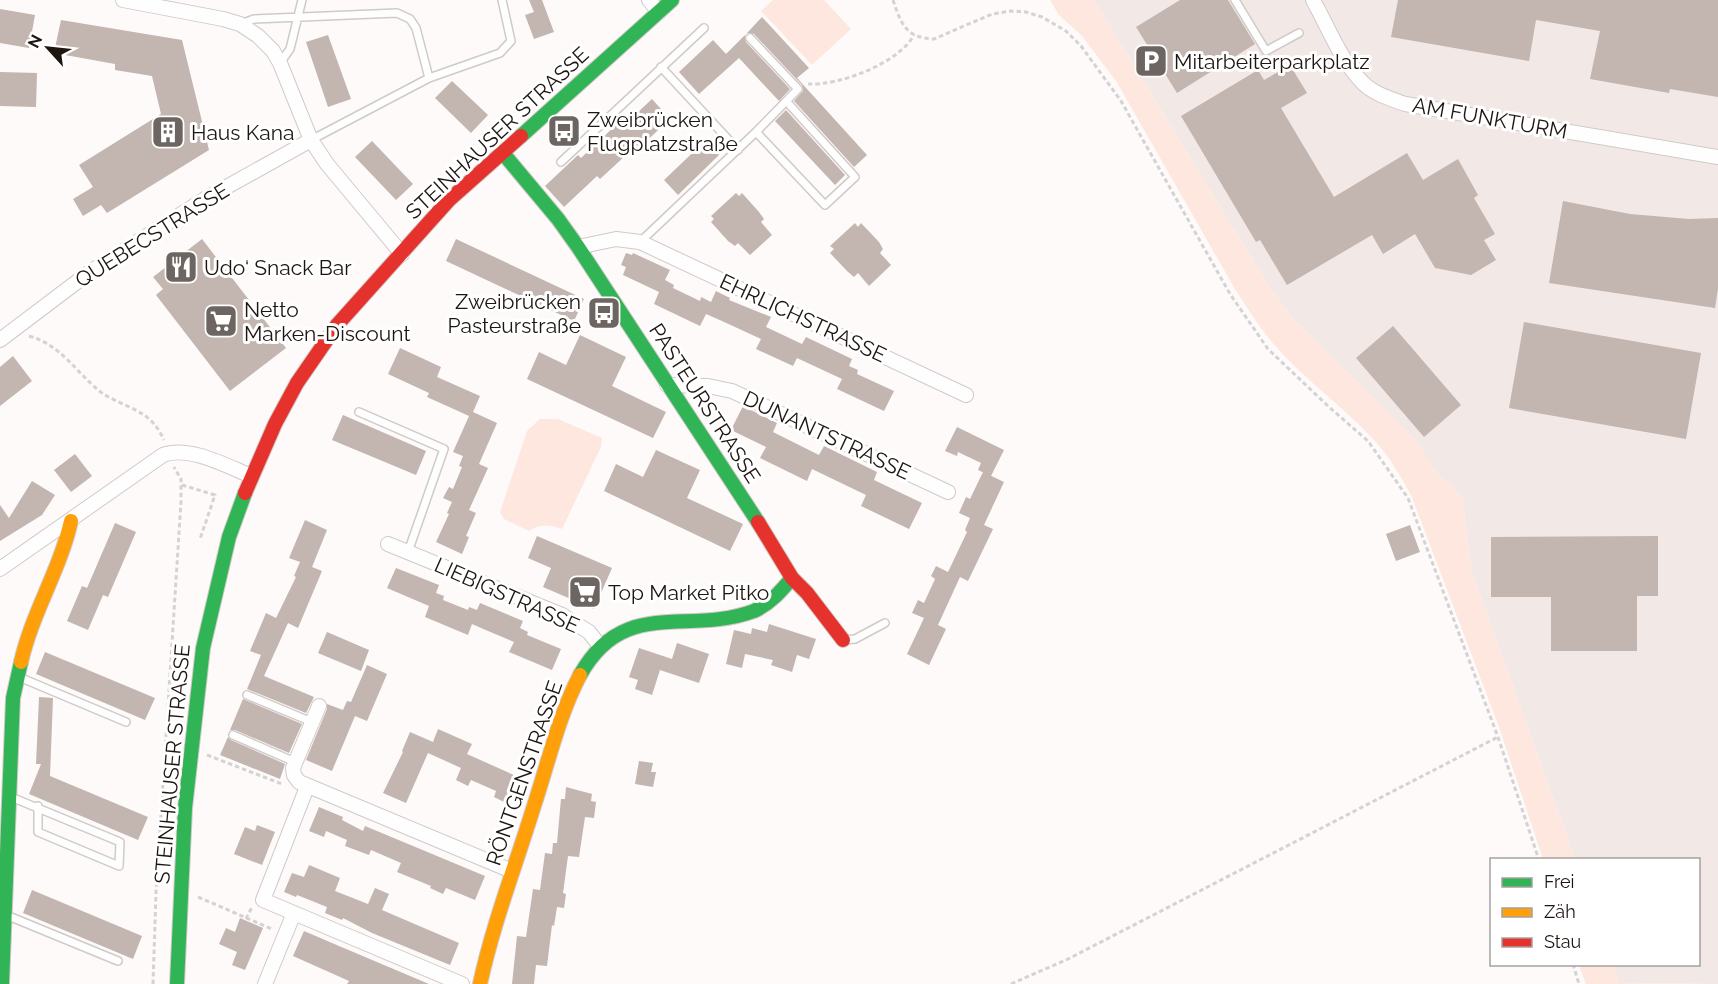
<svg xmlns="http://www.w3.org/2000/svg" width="1718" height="984" font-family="Raleway,sans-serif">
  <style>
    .built { fill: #f2e9e6 }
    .green { fill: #fee7df }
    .building { fill: #c3b5b0 }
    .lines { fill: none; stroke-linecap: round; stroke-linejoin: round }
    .lane-casing { stroke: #d0cac8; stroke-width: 10 }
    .street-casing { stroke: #d0cac8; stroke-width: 16 }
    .fast-casing { stroke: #d0cac8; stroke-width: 16 }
    .slow-casing { stroke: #d0cac8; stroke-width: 16 }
    .jam-casing { stroke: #d0cac8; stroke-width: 16 }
    .path { stroke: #d4d3d3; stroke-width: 3; stroke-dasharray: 4.5 3; stroke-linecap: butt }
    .lane { stroke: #fffefe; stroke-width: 7 }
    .street { stroke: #fffefe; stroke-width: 14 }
    .fast { stroke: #30b455; stroke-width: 14 }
    .slow { stroke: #ff9f0a; stroke-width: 14 }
    .jam { stroke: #e5322d; stroke-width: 14 }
    .labels { text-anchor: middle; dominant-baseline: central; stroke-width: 6; stroke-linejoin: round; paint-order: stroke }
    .poi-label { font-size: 21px; fill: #1e1511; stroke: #fff; text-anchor: start }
    .street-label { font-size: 21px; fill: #1e1511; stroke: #fff }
  </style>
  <rect width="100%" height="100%" fill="#fdfaf9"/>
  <!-- built -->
  <path class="built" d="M1094,0H1718V984L1619,983L1613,965L1698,964V860L1575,859L1471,570L1463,501L1451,483L1439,477L1415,440L1293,319L1269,287Z"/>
  <!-- green -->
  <path class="green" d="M773,0H824L851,29L812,65L761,11Z
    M1050,0H1094L1269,287L1293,319L1415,440L1439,477L1451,483L1463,501L1471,570L1575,859H1543L1499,727L1411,495C1400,476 1390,457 1375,441C1343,406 1303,379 1272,342C1258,326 1247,307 1235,289L1116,81L1082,36L1059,15Z
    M540,419H558L602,438L601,447L562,529C550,525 540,523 529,531L504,519L500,512L527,431Z
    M1579,965H1613L1619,983L1707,984H1586Z"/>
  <!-- building -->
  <path class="building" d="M529,0H542L554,32L534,39L525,15L534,12Z
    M1180,0H1228L1255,44L1177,93L1136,27Z
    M1398,0H1718V97L1670,89L1669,93L1590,79L1600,31L1536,20L1529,61L1391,37Z
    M0,9L35,15L29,48L0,43Z
    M762,17L809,68L797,78L867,155L854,167L794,101L803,91L802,85L754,34L747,33Z
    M61,20L182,40L209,150L107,213L101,205L83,216L73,199L93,187L79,165L161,114L152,76L115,70V64L54,53Z
    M328,35L351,99L328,107L306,42Z
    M745,35L746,42L790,89L779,101L739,58L699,94L679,72L713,40L726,54Z
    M1290,65L1307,93L1281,108L1334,197L1407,153L1423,180L1458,159L1478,195L1474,198L1495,234L1484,240L1496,260L1471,275L1435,268L1415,234L1383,254L1372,235L1287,285L1260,240L1256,242L1181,116L1258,70L1264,80Z
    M0,72L37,73L36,107L0,106Z
    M452,81L488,115L471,133L435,98Z
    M652,99L670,119L639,148L637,145L600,179L597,176L564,207L545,186L578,155L581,158L617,124L621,128Z
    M786,110L845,175L835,185L775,121Z
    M372,141L413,184L396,200L355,157Z
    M705,141L719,155L678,195L664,180Z
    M736,193L739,196L742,193L759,212L764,219L761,222L772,235L750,255L738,243L735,246L728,241L711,222L714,219L711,216Z
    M1563,201L1630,214L1689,219L1718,218V289L1715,308L1549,283Z
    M855,223L858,227L861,223L879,242L883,249L880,253L891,265L869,286L858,273L854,277L847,271L830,253L834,249L830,246Z
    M202,239L286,348L230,391L156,295L163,289L153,277Z
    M456,239L584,299L574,321L446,261Z
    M626,253L632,255L633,253L670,270L665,280L674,285L673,288L700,301L701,297L711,302L716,291L730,298L729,300L771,317L766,327L802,344L806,337L852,359L849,366L858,370L857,374L894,391L884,411L837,389L842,379L797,358L793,366L756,349L761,339L722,321L706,314L700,326L654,304L659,292L623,275L626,267L621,265Z
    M1524,322L1701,353L1686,439L1509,408Z
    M1393,326L1461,405L1424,437L1356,358Z
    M580,335L626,357L612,386L666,412L653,438L527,379L539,352L566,365Z
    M400,348L441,367L437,377L480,396L473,412L497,423L479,464L488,468L469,510L476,513L466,536L469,537L462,554L436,542L449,514L447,513L452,502L443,498L449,487L453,489L462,467L459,466L463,456L453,452L469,416L427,397L429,393L388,374Z
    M13,356L32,381L0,406V367Z
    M743,406L777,423L773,432L819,455L824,446L877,472L874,480L922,503L909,529L861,506L866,495L812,469L807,481L760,458L766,447L731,430Z
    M343,415L426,451L416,475L332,440Z
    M957,427L1004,450L991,476L978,470L981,463L958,452L957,456L945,451Z
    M656,450L700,470L687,498L743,524L730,551L604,491L616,464L643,477Z
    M75,454L92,476L71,492L54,470Z
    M983,472L1004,482L984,525L993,529L968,581L960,577L938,625L946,629L929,665L907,654L924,618L912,613L918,600L924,603L935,579L931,576L936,566L948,572L967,532L965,530L970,518L959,513L966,497L970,499Z
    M32,481L55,495L42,515L0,541V505L9,518Z
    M305,520L327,530L312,567L322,571L298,628L288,623L264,676L314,697L306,713L247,689L261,655L250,651L266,613L276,618L296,577L294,576L300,562L289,558Z
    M115,523L136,532L108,597L103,595L88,630L67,621L82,586L87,588Z
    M1410,525L1420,552L1396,561L1386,534Z
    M537,536L612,568L594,609L543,587L551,568L528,558Z
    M1658,536V596H1637V651H1551V597H1491V537Z
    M396,568L439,585L436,593L444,596L443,600L468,610L469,607L477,610L480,603L523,621L520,628L528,632L527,635L561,649L552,670L509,652L514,642L481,628L472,624L468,635L425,617L429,606L387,588Z
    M769,624L816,639L809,659L797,655L792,672L771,665L773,660L745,654L742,668L726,664L734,630L751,634L752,628L767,632Z
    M327,632L369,650L361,671L318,653Z
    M677,643L709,654L699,683L660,670L652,695L635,689L638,680L629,677L639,648L672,659Z
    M45,652L155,698L145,720L36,674Z
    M367,665L387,674L367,721L355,716L332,771L306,760L327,709V704L343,710L347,701L351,702Z
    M39,697L53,698L50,776L148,817L138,840L29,794L41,764H36Z
    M243,699L302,724L289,753L235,730H230Z
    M438,729L472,744L467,754L516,776L504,802L494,797L496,791L471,780L468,786L456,780L461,768L428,753L406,803L383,793L403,752L402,751L410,732L433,742Z
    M228,737L231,740L285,764L280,779L220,755Z
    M639,761L653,763L651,772H656L653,787L635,784Z
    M566,787L592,794L591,801L596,802L594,818L585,817L579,857L568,856L563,893L566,894L564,908L557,907L554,926L552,925L547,966L536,965L534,984H512L517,936L526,937L533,889L540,890L545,853L552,854L553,843H557L561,799H565Z
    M319,807L343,817L342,820L363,831L365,826L485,876L475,900L446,888L443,894L430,888L431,886L397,872L401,863L371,850L369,855L345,846L347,840L326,831L324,837L309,831Z
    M257,825L275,832L262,865L234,854L245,827L255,831Z
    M309,865L340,878L335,891L368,904L375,888L389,894L382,910L459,943L450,965L372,933L343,918L342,920L325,913L327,907L297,895L296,897L284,892L292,873L304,877Z
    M32,890L142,936L133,959L23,913Z
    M240,918L263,928L245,970L232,965L237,952L219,944L226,928L235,932Z
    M304,931L339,946L429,984H347L349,981L293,956Z"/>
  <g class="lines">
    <defs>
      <path id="lane" d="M1235,0L1266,51L1299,33
        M241,24L254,19L397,13L410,19L416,28L429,78
        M750,38L798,89L756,132
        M280,63L290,49L302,0
        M661,67L738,150
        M311,140L429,78L500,53L511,41L502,0
        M561,162L704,28
        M640,242L756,132L825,205L855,177L787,102
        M359,412L444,449L408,552
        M844,640L855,639L885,623
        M19,677L126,722
        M247,695L312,722
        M233,735L295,762
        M11,797L120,842L119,866L38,832V806
        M6,915L118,961"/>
      <path id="street" d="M123,0L223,19L240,24L258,36L273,51L280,63L311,140L327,164L402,254
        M649,0L659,12
        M1313,0C1328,27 1341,61 1363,83C1374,94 1391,99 1405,104L1718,157
        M578,247L616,239L640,242L966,395
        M0,340L90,272L205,199L311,140
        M667,385L708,386L732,391L948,492
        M388,544L562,615L589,632L600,646
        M0,569L163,455C188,445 227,466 251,476
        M319,706L293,768L294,775L299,782L512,871
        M307,787L263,900L462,984
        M265,984L294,913"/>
      <path id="fast" d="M521,136L672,0
        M502,152L558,219L578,247L758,522
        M580,675C624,596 687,636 754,611C770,604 781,591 792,578
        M2,984L13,698L21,662
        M177,984L185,808L203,648L229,537L245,493"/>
      <path id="slow" d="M21,662C32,613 60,570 71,521
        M480,984C493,924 515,867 533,809C548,764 558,717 580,675"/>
      <path id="jam" d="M245,493L275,424L297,383L337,325L449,200L521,136
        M758,522L792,578L807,593L843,640"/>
    </defs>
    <!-- lane casing -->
    <use href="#lane" class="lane-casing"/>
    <!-- street casing -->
    <use href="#street" class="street-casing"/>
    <!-- fast casing -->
    <use href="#fast" class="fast-casing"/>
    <!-- slow casing -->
    <use href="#slow" class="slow-casing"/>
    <!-- jam casing -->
    <use href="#jam" class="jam-casing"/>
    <!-- path -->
    <path class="path" d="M893,0C901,24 906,38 934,39L992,14L1011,11L1026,12L1042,17L1066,31L1081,46L1121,101L1230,294L1268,349L1329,407L1368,441L1408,498L1498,737L1539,860
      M808,84C839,86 899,63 914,35
      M29,336C62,345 77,374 102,393C118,404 142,409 154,424C158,428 161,434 164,440
      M182,485L215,495L200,539
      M207,755L282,784
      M198,897L272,929
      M246,919L252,907
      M1573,964L1579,984
      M153,984L156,893L181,502V479L174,467
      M1011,984L1068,959L1498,737"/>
    <!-- lane -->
    <use href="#lane" class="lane"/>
    <!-- street -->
    <use href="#street" class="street"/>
    <!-- fast -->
    <use href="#fast" class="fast"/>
    <!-- slow -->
    <use href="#slow" class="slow"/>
    <!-- jam -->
    <use href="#jam" class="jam"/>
  </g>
  <!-- icons -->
  <defs>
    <symbol id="parking-square" viewBox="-11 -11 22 22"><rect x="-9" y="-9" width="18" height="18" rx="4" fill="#6c6562" stroke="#fff"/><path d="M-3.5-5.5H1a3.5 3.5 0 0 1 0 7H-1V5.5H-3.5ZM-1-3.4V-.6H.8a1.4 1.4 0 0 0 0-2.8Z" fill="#fff"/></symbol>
    <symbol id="bus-square" viewBox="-11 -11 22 22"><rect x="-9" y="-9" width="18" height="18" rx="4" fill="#6c6562" stroke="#fff"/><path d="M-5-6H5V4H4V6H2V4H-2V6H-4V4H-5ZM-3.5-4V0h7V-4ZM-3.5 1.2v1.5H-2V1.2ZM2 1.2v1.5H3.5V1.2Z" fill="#fff"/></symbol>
    <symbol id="building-square" viewBox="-11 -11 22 22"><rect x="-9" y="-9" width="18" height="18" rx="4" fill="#6c6562" stroke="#fff"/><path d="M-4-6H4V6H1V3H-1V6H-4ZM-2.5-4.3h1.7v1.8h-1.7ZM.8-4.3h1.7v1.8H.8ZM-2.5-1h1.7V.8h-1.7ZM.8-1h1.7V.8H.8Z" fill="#fff"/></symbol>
    <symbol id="restaurant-square" viewBox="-11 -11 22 22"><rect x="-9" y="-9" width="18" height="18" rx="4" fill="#6c6562" stroke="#fff"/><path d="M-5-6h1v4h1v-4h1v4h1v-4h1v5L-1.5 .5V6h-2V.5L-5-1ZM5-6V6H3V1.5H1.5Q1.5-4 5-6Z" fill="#fff"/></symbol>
    <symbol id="supermarket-square" viewBox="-11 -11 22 22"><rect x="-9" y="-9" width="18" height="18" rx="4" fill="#6c6562" stroke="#fff"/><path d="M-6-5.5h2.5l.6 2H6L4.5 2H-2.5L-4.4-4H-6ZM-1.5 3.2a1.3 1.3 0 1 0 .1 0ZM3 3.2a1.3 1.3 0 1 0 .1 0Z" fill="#fff"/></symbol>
  </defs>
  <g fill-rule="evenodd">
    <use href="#parking-square" x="1132" y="42" width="38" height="38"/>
    <use href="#bus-square" x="545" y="112" width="38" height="38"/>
    <use href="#building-square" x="149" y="113" width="38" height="38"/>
    <use href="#restaurant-square" x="162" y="248" width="38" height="38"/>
    <use href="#bus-square" x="585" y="294" width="38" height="38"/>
    <use href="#supermarket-square" x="202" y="302" width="38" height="38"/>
    <use href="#supermarket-square" x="566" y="573" width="38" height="38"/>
  </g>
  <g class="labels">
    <!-- poi labels -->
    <g class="poi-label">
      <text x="1174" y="61">Mitarbeiterparkplatz</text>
      <text x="587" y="119">Zweibrücken<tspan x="587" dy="24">Flugplatzstraße</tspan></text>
      <text x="191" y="132">Haus Kana</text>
      <text x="204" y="267">Udo‘ Snack Bar</text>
      <text x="581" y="301" text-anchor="end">Zweibrücken<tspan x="581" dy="24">Pasteurstraße</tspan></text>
      <text x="244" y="309">Netto<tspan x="244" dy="24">Marken-Discount</tspan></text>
      <text x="608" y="592">Top Market Pitko</text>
    </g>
    <!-- street labels -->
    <g class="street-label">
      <text transform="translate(1490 118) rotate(10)">AM FUNKTURM</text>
      <text transform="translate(497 133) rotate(-43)">STEINHAUSER STRASSE</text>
      <text transform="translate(152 235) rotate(-32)">QUEBECSTRASSE</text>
      <text transform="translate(803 318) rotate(25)">EHRLICHSTRASSE</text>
      <text transform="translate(705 403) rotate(57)">PASTEURSTRASSE</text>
      <text transform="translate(827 435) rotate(25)">DUNANTSTRASSE</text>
      <text transform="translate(507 595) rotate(24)">LIEBIGSTRASSE</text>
      <text transform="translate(172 764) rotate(-85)">STEINHAUSER STRASSE</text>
      <text transform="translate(524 773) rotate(-71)">RÖNTGENSTRASSE</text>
    </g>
  </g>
  <!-- legend -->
  <rect x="1490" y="858" width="210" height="108" fill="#ffffff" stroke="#a5a1a0" stroke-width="1.5"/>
  <rect x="1502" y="878" width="30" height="9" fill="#30b455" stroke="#a5a1a0" stroke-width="1.5"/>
  <text x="1544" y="888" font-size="18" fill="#1e1511">Frei</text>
  <rect x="1502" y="908" width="30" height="9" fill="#ff9f0a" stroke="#a5a1a0" stroke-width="1.5"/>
  <text x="1544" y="918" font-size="18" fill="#1e1511">Zäh</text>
  <rect x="1502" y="938" width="30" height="9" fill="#e5322d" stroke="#a5a1a0" stroke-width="1.5"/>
  <text x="1544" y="948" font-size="18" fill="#1e1511">Stau</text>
  <!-- north arrow -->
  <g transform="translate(48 48) rotate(297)" stroke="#ffffff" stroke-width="4.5" paint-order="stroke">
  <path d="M0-4.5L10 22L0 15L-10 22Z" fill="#1e1511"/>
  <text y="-9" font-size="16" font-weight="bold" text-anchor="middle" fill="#1e1511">N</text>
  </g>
</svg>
